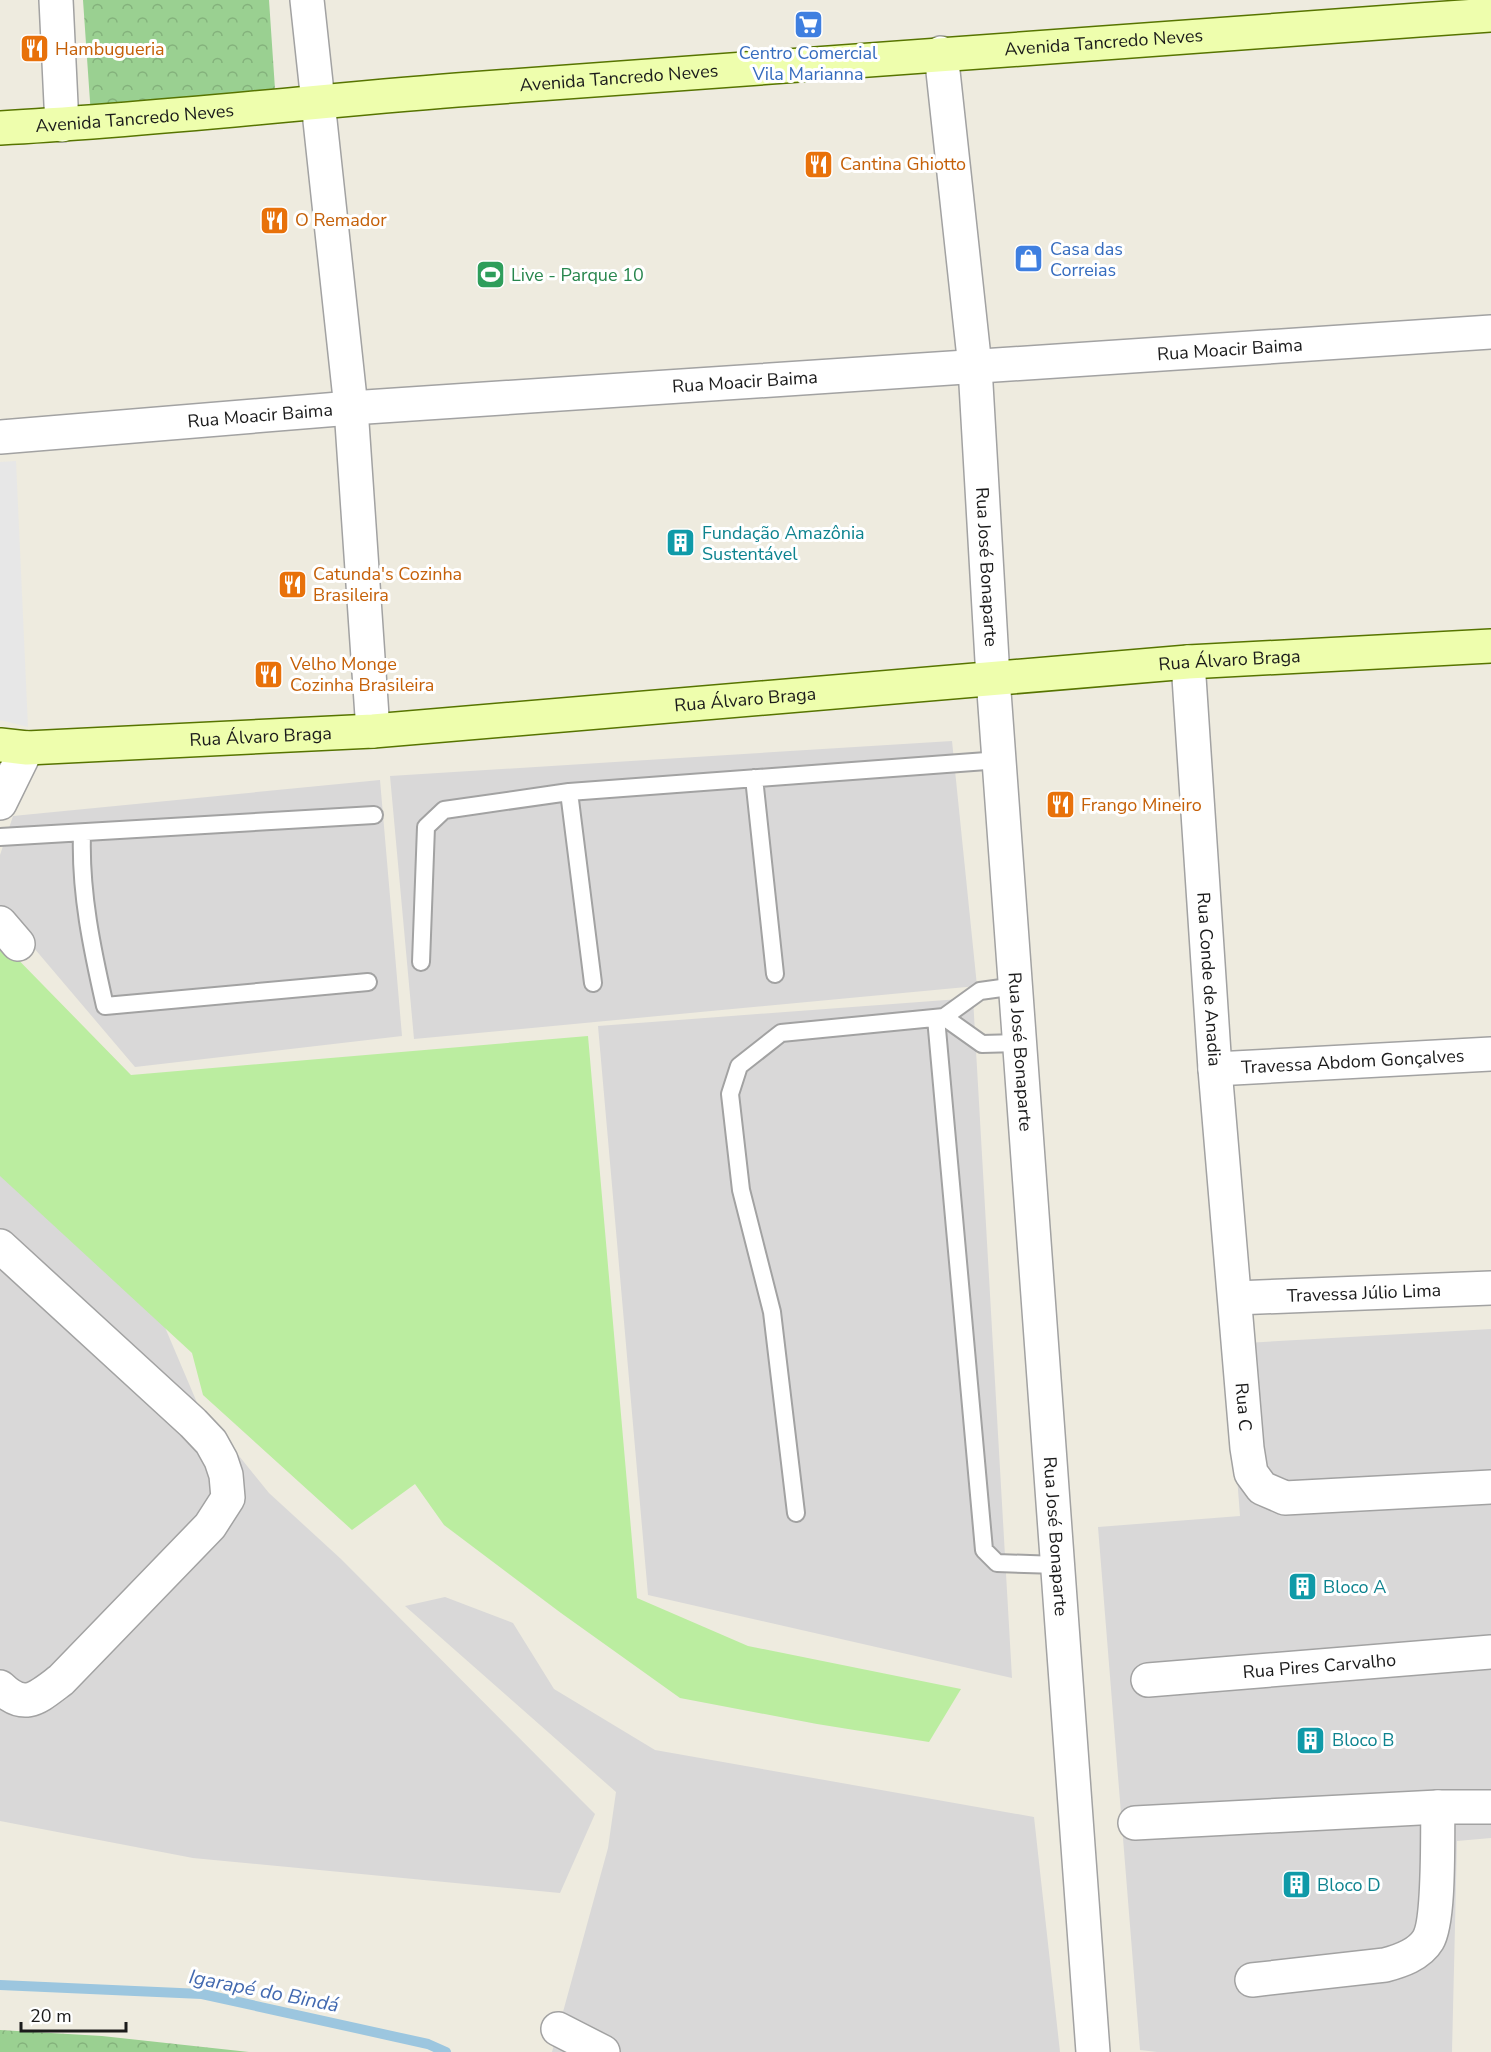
<svg xmlns="http://www.w3.org/2000/svg" width="1491" height="2052" font-family="'Nunito Sans',sans-serif">
  <style>
    .residential { fill: #d9d8d8 }
    .grass { fill: #bbeda0 }
    .forest { fill: url(#forest-crowns) }
    .parking { fill: #e7e7e7 }
    .lines { fill: none; stroke-linecap: round; stroke-linejoin: round }
    .stream { stroke: #9cc6df; stroke-width: 10 }
    .service-casing { stroke: #a2a2a2; stroke-width: 20 }
    .minor-casing { stroke: #a2a2a2; stroke-width: 36 }
    .secondary-casing { stroke: #577400; stroke-width: 36 }
    .service { stroke: #fff; stroke-width: 16 }
    .minor { stroke: #fff; stroke-width: 33 }
    .secondary { stroke: #eefead; stroke-width: 33 }
    .labels { text-anchor: middle; dominant-baseline: central; stroke-width: 6; stroke-linejoin: round; paint-order: stroke }
    .street-label { font-size: 18px; fill: #1b1b1b; stroke: #fff }
    .food-label { font-size: 18px; fill: #c56008; stroke: #fff; text-anchor: start }
    .shop-label { font-size: 18px; fill: #366cbe; stroke: #fff }
    .leisure-label { font-size: 18px; fill: #27864d; stroke: #fff; text-anchor: start }
    .culture-label { font-size: 18px; fill: #0d838f; stroke: #fff; text-anchor: start }
    .water-label { font-size: 20px; font-style: italic; fill: #4269b0; stroke: #fff }
  </style>
  <defs>
    <pattern id="forest-crowns" width="20" height="18" patternUnits="userSpaceOnUse" patternTransform="scale(1.5)"><rect width="20" height="18" fill="#9ad091"/><path d="M2 6a3 3 0 1 1 6 0M12 15a3 3 0 1 1 6 0" fill="none" stroke="#84b27c"/></pattern>
  </defs>
  <rect width="100%" height="100%" fill="#eeebdf"/>
  <!-- residential -->
  <path class="residential" d="M952,741L977,986L414,1039L390,776Z
    M380,780L402,1036L135,1067L0,908V855L13,816Z
    M973,998L1012,1678L648,1595L598,1026Z
    M0,1155L164,1325L198,1405L269,1493L341,1559L595,1814L560,1893L193,1858L0,1821Z
    M1491,1329V1838L1457,1841L1452,2052H1157L1140,2050L1098,1527L1240,1516L1227,1344Z
    M445,1597L513,1623L554,1689L655,1750L1034,1817L1060,2052H552L608,1848L616,1792L405,1606Z"/>
  <!-- grass -->
  <path class="grass" d="M0,941L131,1075L588,1036L637,1598L748,1646L961,1689L929,1742L817,1724L680,1698L561,1613L444,1525L415,1484L352,1530L203,1395L192,1353L0,1176Z"/>
  <!-- forest -->
  <path class="forest" d="M83,0H269L276,104L91,116Z
    M0,2030L102,2036L249,2052H0Z"/>
  <!-- parking -->
  <path class="parking" d="M16,461L28,727L0,720V462Z"/>
  <g class="lines">
    <!-- stream -->
    <path class="stream" d="M0,1985L202,1994L428,2044L446,2052"/>
    <defs>
      <path id="service" d="M754,778L775,974
        M569,792L593,983
        M82,834C80,892 92,949 105,1006L368,982
        M0,837L374,815
        M421,962L426,827L444,810L569,792L1000,760
        M944,1017L982,1044L1020,1043
        M936,1018L984,1550L997,1563L1058,1565
        M796,1513L772,1312L741,1190L730,1094L739,1066L781,1033L944,1017L980,991L1016,986"/>
      <g id="minor">
        <path d="M56,0L62,125"/>
        <path d="M307,0L351,408L373,731"/>
        <path id="s1" d="M941,53L975,367L993,678L1093,2052"/>
        <path id="s2" d="M0,437L351,408L1491,332"/>
        <path id="s3" d="M1188,662L1215,1069L1247,1448L1251,1473L1262,1488L1285,1498L1491,1487"/>
        <path d="M0,803L27,748"/>
        <path d="M0,923L18,944"/>
        <path id="s4" d="M1215,1069L1491,1054"/>
        <path d="M0,1246L193,1423L211,1442L221,1460L226,1475L228,1498L210,1526L61,1680C37,1698 25,1711 0,1687"/>
        <path id="s5" d="M1235,1298L1491,1288"/>
        <path id="s6" d="M1148,1680L1491,1652"/>
        <path d="M1135,1823L1438,1807"/>
        <path d="M1252,1980L1385,1965C1400,1961 1419,1955 1428,1940C1440,1920 1437,1835 1438,1807H1491"/>
        <path d="M558,2029L603,2052"/>
      </g>
      <g id="secondary">
        <path id="s7" d="M0,128C153,120 304,102 457,90C801,64 1146,39 1491,15"/>
        <path id="s8" d="M0,745L27,748L373,731L1188,662L1491,646"/>
      </g>
    </defs>
    <!-- service casing -->
    <use href="#service" class="service-casing"/>
    <!-- minor casing -->
    <use href="#minor" class="minor-casing"/>
    <!-- secondary casing -->
    <use href="#secondary" class="secondary-casing"/>
    <!-- service -->
    <use href="#service" class="service"/>
    <!-- minor -->
    <use href="#minor" class="minor"/>
    <!-- secondary -->
    <use href="#secondary" class="secondary"/>
  </g>
  <!-- icons -->
  <defs>
    <symbol id="supermarket-square" viewBox="-11 -11 22 22"><rect x="-9" y="-9" width="18" height="18" rx="4" fill="#3f7fe0" stroke="#fff"/><path d="M-6-5.5h2.5l.6 2H6L4.5 2H-2.5L-4.4-4H-6ZM-1.5 3.2a1.3 1.3 0 1 0 .1 0ZM3 3.2a1.3 1.3 0 1 0 .1 0Z" fill="#fff"/></symbol>
    <symbol id="restaurant-square" viewBox="-11 -11 22 22"><rect x="-9" y="-9" width="18" height="18" rx="4" fill="#e8710a" stroke="#fff"/><path d="M-5-6h1v4h1v-4h1v4h1v-4h1v5L-1.5 .5V6h-2V.5L-5-1ZM5-6V6H3V1.5H1.5Q1.5-4 5-6Z" fill="#fff"/></symbol>
    <symbol id="shop-square" viewBox="-11 -11 22 22"><rect x="-9" y="-9" width="18" height="18" rx="4" fill="#3f7fe0" stroke="#fff"/><path d="M-5-2.5h2.3a2.7 3.5 0 0 1 5.4 0H5L5.5 6h-11ZM-1.5-2.5h3a1.5 2.3 0 0 0-3 0Z" fill="#fff"/></symbol>
    <symbol id="stadium-square" viewBox="-11 -11 22 22"><rect x="-9" y="-9" width="18" height="18" rx="4" fill="#2e9e5b" stroke="#fff"/><path d="M0-5a6.5 5 0 1 0 0 10a6.5 5 0 1 0 0-10ZM-3.5-1.8h7v3.6h-7Z" fill="#fff"/></symbol>
    <symbol id="building-square" viewBox="-11 -11 22 22"><rect x="-9" y="-9" width="18" height="18" rx="4" fill="#0f9aa8" stroke="#fff"/><path d="M-4-6H4V6H1V3H-1V6H-4ZM-2.5-4.3h1.7v1.8h-1.7ZM.8-4.3h1.7v1.8H.8ZM-2.5-1h1.7V.8h-1.7ZM.8-1h1.7V.8H.8Z" fill="#fff"/></symbol>
  </defs>
  <g fill-rule="evenodd">
    <use href="#supermarket-square" x="792" y="8" width="33" height="33"/>
    <use href="#restaurant-square" x="18" y="32" width="33" height="33"/>
    <use href="#restaurant-square" x="802" y="148" width="33" height="33"/>
    <use href="#restaurant-square" x="258" y="204" width="33" height="33"/>
    <use href="#shop-square" x="1012" y="242" width="33" height="33"/>
    <use href="#stadium-square" x="474" y="258" width="33" height="33"/>
    <use href="#building-square" x="664" y="526" width="33" height="33"/>
    <use href="#restaurant-square" x="276" y="568" width="33" height="33"/>
    <use href="#restaurant-square" x="252" y="658" width="33" height="33"/>
    <use href="#restaurant-square" x="1044" y="788" width="33" height="33"/>
    <use href="#building-square" x="1286" y="1570" width="33" height="33"/>
    <use href="#building-square" x="1294" y="1724" width="33" height="33"/>
    <use href="#building-square" x="1280" y="1868" width="33" height="33"/>
  </g>
  <g class="labels">
    <!-- street labels -->
    <g class="street-label">
      <text stroke="none"><textPath href="#s7" startOffset="1107">Avenida Tancredo Neves</textPath></text>
      <text stroke="none"><textPath href="#s7" startOffset="621">Avenida Tancredo Neves</textPath></text>
      <text stroke="none"><textPath href="#s7" startOffset="135">Avenida Tancredo Neves</textPath></text>
      <text stroke="none"><textPath href="#s2" startOffset="1233">Rua Moacir Baima</textPath></text>
      <text stroke="none"><textPath href="#s2" startOffset="747">Rua Moacir Baima</textPath></text>
      <text stroke="none"><textPath href="#s2" startOffset="261">Rua Moacir Baima</textPath></text>
      <text stroke="none"><textPath href="#s1" startOffset="516">Rua José Bonaparte</textPath></text>
      <text stroke="none"><textPath href="#s8" startOffset="1233">Rua Álvaro Braga</textPath></text>
      <text stroke="none"><textPath href="#s8" startOffset="747">Rua Álvaro Braga</textPath></text>
      <text stroke="none"><textPath href="#s8" startOffset="261">Rua Álvaro Braga</textPath></text>
      <text stroke="none"><textPath href="#s3" startOffset="318">Rua Conde de Anadia</textPath></text>
      <text stroke="none"><textPath href="#s1" startOffset="1002">Rua José Bonaparte</textPath></text>
      <text stroke="none"><textPath href="#s4" startOffset="138">Travessa Abdom Gonçalves</textPath></text>
      <text stroke="none"><textPath href="#s5" startOffset="129">Travessa Júlio Lima</textPath></text>
      <text stroke="none"><textPath href="#s3" startOffset="747">Rua C</textPath></text>
      <text stroke="none"><textPath href="#s1" startOffset="1488">Rua José Bonaparte</textPath></text>
      <text stroke="none"><textPath href="#s6" startOffset="172">Rua Pires Carvalho</textPath></text>
    </g>
    <!-- food labels -->
    <g class="food-label">
      <text x="55" y="49">Hambugueria</text>
      <text x="840" y="164">Cantina Ghiotto</text>
      <text x="295" y="220">O Remador</text>
      <text x="313" y="574">Catunda's Cozinha<tspan x="313" dy="21">Brasileira</tspan></text>
      <text x="290" y="664">Velho Monge<tspan x="290" dy="21">Cozinha Brasileira</tspan></text>
      <text x="1081" y="805">Frango Mineiro</text>
    </g>
    <!-- shop labels -->
    <g class="shop-label">
      <text x="808" y="53">Centro Comercial<tspan x="808" dy="21">Vila Marianna</tspan></text>
      <text x="1050" y="249" text-anchor="start">Casa das<tspan x="1050" dy="21">Correias</tspan></text>
    </g>
    <!-- leisure labels -->
    <g class="leisure-label">
      <text x="511" y="275">Live - Parque 10</text>
    </g>
    <!-- culture labels -->
    <g class="culture-label">
      <text x="702" y="533">Fundação Amazônia<tspan x="702" dy="21">Sustentável</tspan></text>
      <text x="1323" y="1587">Bloco A</text>
      <text x="1332" y="1740">Bloco B</text>
      <text x="1317" y="1885">Bloco D</text>
    </g>
    <!-- water labels -->
    <g class="water-label">
      <text transform="translate(264 1991) rotate(11)">Igarapé do Bindá</text>
    </g>
  </g>
  <!-- scale -->
  <path d="M21 2022v9h105v-9" fill="none" stroke="#1b1b1b" stroke-width="3"/>
  <text x="30" y="2022" font-size="18" fill="#1b1b1b" stroke="#ffffff" stroke-width="4.5" paint-order="stroke">20 m</text>
</svg>
